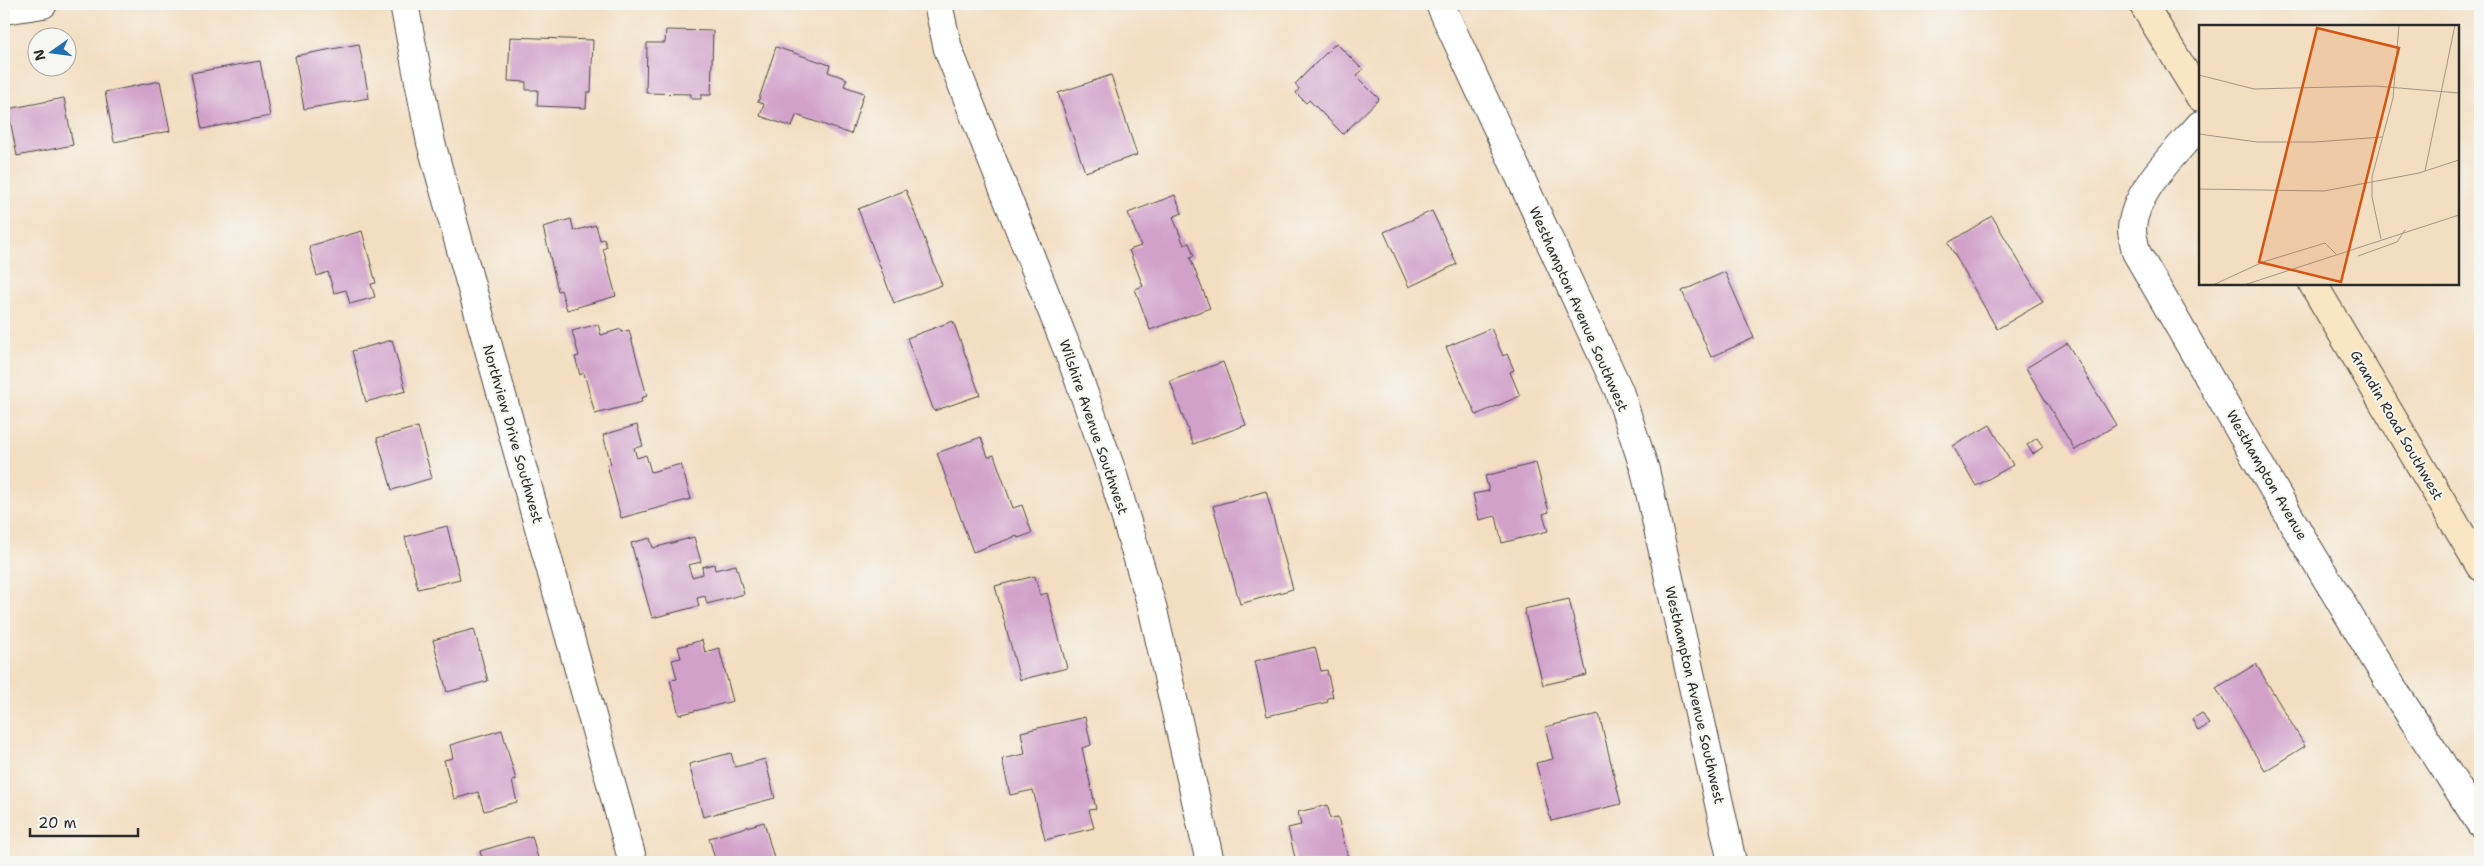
<svg xmlns="http://www.w3.org/2000/svg" width="2484" height="866" font-family="'Shantell Sans',sans-serif">
  <style>
    .building { fill: #d1a1ca }
    .lines { fill: none; stroke-linecap: round; stroke-linejoin: round }
    .street-casing { stroke: #494642; stroke-width: 30 }
    .secondary-casing { stroke: #494642; stroke-width: 30 }
    .street { stroke: #fff; stroke-width: 28 }
    .secondary { stroke: #fbe6c3; stroke-width: 28 }
    .labels { text-anchor: middle; dominant-baseline: central; stroke-width: 4; stroke-linejoin: round; paint-order: stroke }
    .street-label { font-size: 14px; fill: #2b2b2b; stroke: #f6f6f2 }
    .inset-road { fill: none; stroke: #a39685; stroke-width: 1 }
    .view { fill: #d5540f; fill-opacity: 0.15; stroke: #d5540f; stroke-width: 2.5 }
    .inset-edge { fill: none; stroke: #2b2b2b; stroke-width: 2.5 }
  </style>
  <rect width="100%" height="100%" fill="#f6f6f2"/>
  <filter id="ink" filterUnits="userSpaceOnUse"><feTurbulence type="fractalNoise" baseFrequency=".02" numOctaves="2"/><feDisplacementMap in="SourceGraphic" scale="10" xChannelSelector="R" yChannelSelector="G"/><feConvolveMatrix kernelMatrix="1 2 1 2 8 2 1 2 1" color-interpolation-filters="sRGB"/></filter>
  <filter id="wash" filterUnits="userSpaceOnUse"><feTurbulence type="fractalNoise" baseFrequency=".0096" numOctaves="4" result="noise"/><feDisplacementMap in="SourceGraphic" scale="20" xChannelSelector="R" yChannelSelector="G"/><feGaussianBlur stdDeviation="1.12" result="paint"/><feColorMatrix in="noise" values="0 0 0 0 0 0 0 0 0 0 0 0 0 0 0 0 0 1.4 0 .05"/><feComposite in="paint" operator="in"/></filter>
  <g filter="url(#wash)">
    <rect width="100%" height="100%" fill="#f3dec1"/>
    <g id="blocks">
      <!-- building -->
      <path class="building" d="M666,30L713,31L711,95H701V99H691V94L646,93L647,43H665Z
        M510,37L593,40L591,92H587L586,108L537,106L538,90H526V82L508,81Z
        M1336,43L1363,70L1356,76L1379,99L1343,134L1309,100L1306,103L1296,93L1299,89L1295,84Z
        M359,44L369,98L304,109L295,56Z
        M776,47L830,65L828,72L847,79L844,86L864,93L851,134L796,115L792,127L760,116L764,104L758,102Z
        M260,61L270,116L202,129L191,73Z
        M1111,75L1137,155L1085,172L1058,93Z
        M160,81L170,131L114,142L105,92Z
        M64,98L73,145L17,156L8,109Z
        M906,190L942,285L894,303L858,209Z
        M1175,195L1182,213L1173,217L1184,245L1189,243L1194,256L1190,258L1210,308L1150,330L1135,289L1143,286L1129,250L1141,246L1128,213Z
        M1432,211L1457,264L1409,287L1384,232Z
        M1992,216L2043,302L1997,329L1948,243Z
        M571,219L574,231L596,225L600,240L604,239L607,247L603,249L616,296L567,310L561,290L558,291L543,227Z
        M362,231L376,283L371,284L375,297L350,304L346,290L334,293L328,272L317,276L309,246Z
        M1725,272L1754,338L1711,357L1682,291Z
        M953,321L980,395L934,411L907,338Z
        M598,324L601,335L621,329L622,332L629,330L647,396L641,398L642,402L595,414L584,373L580,375L575,357L579,356L572,331Z
        M1491,328L1503,356L1507,354L1514,370L1510,372L1520,396L1476,415L1446,347Z
        M392,340L406,391L366,402L352,351Z
        M2067,343L2116,425L2075,450L2026,368Z
        M1223,362L1246,425L1193,444L1170,381Z
        M637,425L643,446L634,448L637,458L646,455L651,472L681,464L691,499L621,518L607,465L611,464L603,435Z
        M1990,425L2013,465L1976,486L1953,446Z
        M418,427L432,478L392,490L377,438Z
        M981,437L988,457L994,455L1013,508L1022,505L1032,533L1018,538L1017,536L973,552L937,453Z
        M2037,438L2043,447L2033,454L2027,445Z
        M1536,463L1549,512L1543,514L1548,531L1502,543L1496,516L1479,520L1473,494L1489,491L1485,476Z
        M1266,491L1293,589L1240,604L1213,506Z
        M447,526L460,579L418,589L405,537Z
        M694,537L701,562L688,565L692,577L703,574L702,567L714,564L715,570L736,565L744,594L707,604L705,596L697,598L699,606L652,618L631,543L650,538L653,548Z
        M1035,576L1040,595L1047,593L1067,668L1020,680L995,586Z
        M1569,599L1587,675L1543,685L1524,609Z
        M474,629L488,681L447,692L433,640Z
        M702,640L705,652L719,648L733,701L679,715L670,680L677,679L672,660L681,658L678,647Z
        M1315,647L1321,671L1327,670L1333,697L1327,698L1328,702L1267,716L1255,661Z
        M2256,664L2305,746L2265,771L2216,688Z
        M2202,713L2209,724L2198,731L2192,719Z
        M1599,714L1621,804L1551,821L1536,763L1553,759L1545,727Z
        M1085,717L1091,745L1082,748L1096,809L1089,810L1094,828L1045,840L1033,790L1010,795L1002,759L1025,754L1021,732Z
        M502,730L516,780L512,781L517,802L484,811L478,792L454,799L444,760L453,758L450,745Z
        M731,753L735,767L765,759L775,798L703,817L689,764Z
        M1328,805L1330,818L1338,817L1349,862H1296L1288,828L1301,825L1298,812Z
        M764,822L775,862H716L709,838Z
        M532,836L539,862H483L480,851Z"/>
    </g>
  </g>
  <g filter="url(#ink)">
    <use href="#blocks" fill-opacity="0" stroke="#494642" stroke-width="1"/>
    <g class="lines">
      <defs>
        <path id="street" d="M404,4L431,143L633,862
          M938,4L948,49L1074,366L1112,472L1152,606L1210,862
          M1440,4L1619,391L1645,470L1732,862
          M4,10L43,4
          M2200,125C2176,152 2134,191 2132,229C2132,236 2135,245 2136,252L2302,538L2392,687L2480,823"/>
        <path id="secondary" d="M2143,4L2200,97
          M2313,284L2480,566"/>
      </defs>
      <!-- street casing -->
      <use href="#street" class="street-casing"/>
      <!-- secondary casing -->
      <use href="#secondary" class="secondary-casing"/>
      <!-- street -->
      <use href="#street" class="street"/>
      <!-- secondary -->
      <use href="#secondary" class="secondary"/>
    </g>
  </g>
  <g class="labels">
    <!-- street labels -->
    <g class="street-label">
      <text transform="translate(1579 309) rotate(66)">Westhampton Avenue Southwest</text>
      <text transform="translate(2397 425) rotate(60)">Grandin Road Southwest</text>
      <text transform="translate(1094 427) rotate(71)">Wilshire Avenue Southwest</text>
      <text transform="translate(513 434) rotate(74)">Northview Drive Southwest</text>
      <text transform="translate(2267 475) rotate(60)">Westhampton Avenue</text>
      <text transform="translate(1695 695) rotate(77)">Westhampton Avenue Southwest</text>
    </g>
  </g>
  <!-- overview -->
  <g transform="translate(2199 25)">
    <rect width="260" height="260" fill="#f3dec1"/>
    <path class="inset-road" d="M0,50L55,64L176,61L260,68M0,109L58,117H116L183,112M226,146L256,0M0,164L125,166L220,148L260,135M182,214L173,172V152L194,73L200,0M159,231L198,217L206,205M14,260L64,237L126,218L137,229M45,260L260,190"/>
    <path class="view" d="M118,3L200,23L142,257L60,237Z"/>
    <rect width="260" height="260" class="inset-edge"/>
  </g>
  <!-- margin -->
  <rect width="2484" height="866" fill="none" stroke="#f6f6f2" stroke-width="20"/>
  <!-- north arrow -->
  <g transform="translate(52 52) rotate(256)"><circle r="24" fill="#f6f6f2" stroke="#a5a5a2"/>
  <path d="M0-4L9 19L0 12L-9 19Z" fill="#1f6fb2"/>
  <text y="-8" font-size="14" font-weight="bold" text-anchor="middle" fill="#2b2b2b">N</text>
  </g>
  <!-- scale -->
  <path d="M30 828v8h108v-8" fill="none" stroke="#2b2b2b" stroke-width="2.5"/>
  <text x="38" y="828" font-size="15" fill="#2b2b2b" stroke="#f6f6f2" stroke-width="4" paint-order="stroke">20 m</text>
</svg>
